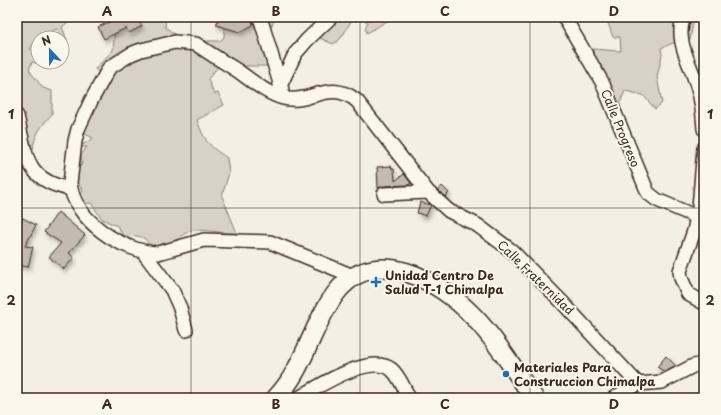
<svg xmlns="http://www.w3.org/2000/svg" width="721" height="415" font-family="'Playpen Sans',sans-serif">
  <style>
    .green { fill: #d8d1c6; stroke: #8a7e72 }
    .building { fill: #c3bbb0; stroke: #3b2a1e; filter: url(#shadow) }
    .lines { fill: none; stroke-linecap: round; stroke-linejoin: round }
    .minor-casing { stroke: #3b2a1e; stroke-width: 16 }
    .secondary-casing { stroke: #3b2a1e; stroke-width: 21 }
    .minor { stroke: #fbf7ec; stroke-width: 13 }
    .secondary { stroke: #fbf7ec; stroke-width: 18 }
    .grid { fill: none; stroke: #3b2a1e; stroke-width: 1; stroke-opacity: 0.55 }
    .poi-dot { fill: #1f6fb2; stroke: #fbf7ec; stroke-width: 1.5 }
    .labels { text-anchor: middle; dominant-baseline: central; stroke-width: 4; stroke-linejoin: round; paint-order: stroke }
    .street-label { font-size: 12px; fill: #3b2a1e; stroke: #fbf7ec }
    .poi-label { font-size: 12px; font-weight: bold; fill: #3b2a1e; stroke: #fbf7ec; text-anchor: start }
    .neatline { fill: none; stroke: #3b2a1e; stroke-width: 1.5 }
    .grid-label { font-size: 13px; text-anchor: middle; font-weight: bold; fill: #3b2a1e }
  </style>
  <defs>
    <filter id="shadow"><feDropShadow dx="2" dy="3.5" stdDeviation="2" flood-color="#0004"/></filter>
  </defs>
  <rect width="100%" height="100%" fill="#f3efe4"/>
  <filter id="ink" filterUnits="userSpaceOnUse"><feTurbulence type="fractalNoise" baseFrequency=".025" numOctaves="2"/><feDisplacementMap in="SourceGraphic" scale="8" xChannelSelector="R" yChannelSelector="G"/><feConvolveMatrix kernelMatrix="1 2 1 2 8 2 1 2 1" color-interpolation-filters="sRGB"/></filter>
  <g filter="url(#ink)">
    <!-- green -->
    <path class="green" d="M17,17H72V19L62,27L67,40L64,38L57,29L38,36L30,49L38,53V62H48L47,66L32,62L29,70L43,88L52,91V114C42,125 34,135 33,150L26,153L17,145Z
      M129,17H166L165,27L177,36L207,41H220L224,37L225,17H276L271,27L269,66H241L227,56L208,79L214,94L218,93L224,105L197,120C205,142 208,145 227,158L229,173L222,196L237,233C224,234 211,230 198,230C184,229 171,245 162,253C141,242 151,234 124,236L117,226L102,219L91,203L78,204V197L83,191L72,174L82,164L81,155L87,147H79L93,138L85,134L83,108L102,75L95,69L113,50L114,36Z
      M335,17H355C346,25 345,39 333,44L313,35Z
      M357,17H394L367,33L365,28L368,22Z
      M606,17H694L690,40L673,43L661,48L662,55L657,77L662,103L655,109L643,95L625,91L620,103L617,102L585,60L591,49C601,49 611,51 621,51L620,37H613Z"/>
    <!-- building -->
    <path class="building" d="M130,17H136L142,26L129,33L126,28L104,39L98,27L118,18L121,22Z
      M219,17H252L253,25L240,32L216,25Z
      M391,166L392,169H394L395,181L404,174L411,183L408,185L384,186L378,188L377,167Z
      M442,186L449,193L445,197L438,190Z
      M420,202L431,205L426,216L417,213Z
      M58,212L85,235L69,253L74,258L64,269L49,257L61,243L44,232Z
      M23,218L36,225L25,246L33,247L28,267L17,265V229Z
      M666,356L676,366L665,372L657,367Z"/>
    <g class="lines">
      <defs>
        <path id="minor" d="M260,17L282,90
          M564,17L602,82L648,193L657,200L697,217
          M684,17C674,40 691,64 697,86C702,100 703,114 704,129
          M280,86L295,54L307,40L331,17
          M17,116C26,155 25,181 71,189
          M704,148L699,208L694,231L680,271L681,278L688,294L704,303
          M384,194L428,192
          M143,252L172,290L180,308L186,330
          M353,276L270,242L204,240L158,253C122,252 74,220 70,183L75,141L78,129L91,101L109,68L131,54L141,50L175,42L196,44C210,54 224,62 238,71C252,81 266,93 283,98C311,105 329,78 357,101L428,192L449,211L477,225L512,251L561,301L638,384
          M299,398C318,386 369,354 391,369C399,375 404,389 409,398
          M614,398L638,384L662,382L693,366L704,364"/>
        <path id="secondary" d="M276,398C305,368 311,326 336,293C375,242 440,281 474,317C497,341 515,371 534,398"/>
      </defs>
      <!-- minor casing -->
      <use href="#minor" class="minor-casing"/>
      <!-- secondary casing -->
      <use href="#secondary" class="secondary-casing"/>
      <!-- minor -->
      <use href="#minor" class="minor"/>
      <!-- secondary -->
      <use href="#secondary" class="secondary"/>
    </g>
  </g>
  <!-- grid -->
  <path class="grid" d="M191,17V398M360,17V398M530,17V398M17,208H704"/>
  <!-- markers -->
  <g class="poi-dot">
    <path d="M374 276h4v4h4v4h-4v4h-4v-4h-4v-4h4z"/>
    <circle cx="506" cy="374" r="4"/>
  </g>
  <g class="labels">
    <!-- street labels -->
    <g class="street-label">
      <text transform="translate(621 128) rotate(68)">Calle Progreso</text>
      <text transform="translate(536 277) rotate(44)">Calle Fraternidad</text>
    </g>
    <!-- poi labels -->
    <g class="poi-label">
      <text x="385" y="275">Unidad Centro De<tspan x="385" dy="14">Salud T-1 Chimalpa</tspan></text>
      <text x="514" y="367">Materiales Para<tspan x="514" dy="14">Construccion Chimalpa</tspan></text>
    </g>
  </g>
  <!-- margin -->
  <rect width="721" height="415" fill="none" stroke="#fbf7ec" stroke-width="44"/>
  <!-- north arrow -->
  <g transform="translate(50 50) rotate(338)"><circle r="19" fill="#fbf7ec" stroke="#aea59a"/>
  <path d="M0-3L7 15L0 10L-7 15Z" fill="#1f6fb2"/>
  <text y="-6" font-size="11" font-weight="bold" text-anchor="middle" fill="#3b2a1e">N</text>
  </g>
  <rect x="22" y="22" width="677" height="371" class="neatline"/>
  <g class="grid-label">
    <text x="107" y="16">A</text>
    <text x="276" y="16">B</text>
    <text x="445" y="16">C</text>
    <text x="614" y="16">D</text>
    <text x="11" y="119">1</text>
    <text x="710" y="119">1</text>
    <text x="11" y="305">2</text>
    <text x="710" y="305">2</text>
    <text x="107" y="409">A</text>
    <text x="276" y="409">B</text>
    <text x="445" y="409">C</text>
    <text x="614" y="409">D</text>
  </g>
</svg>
